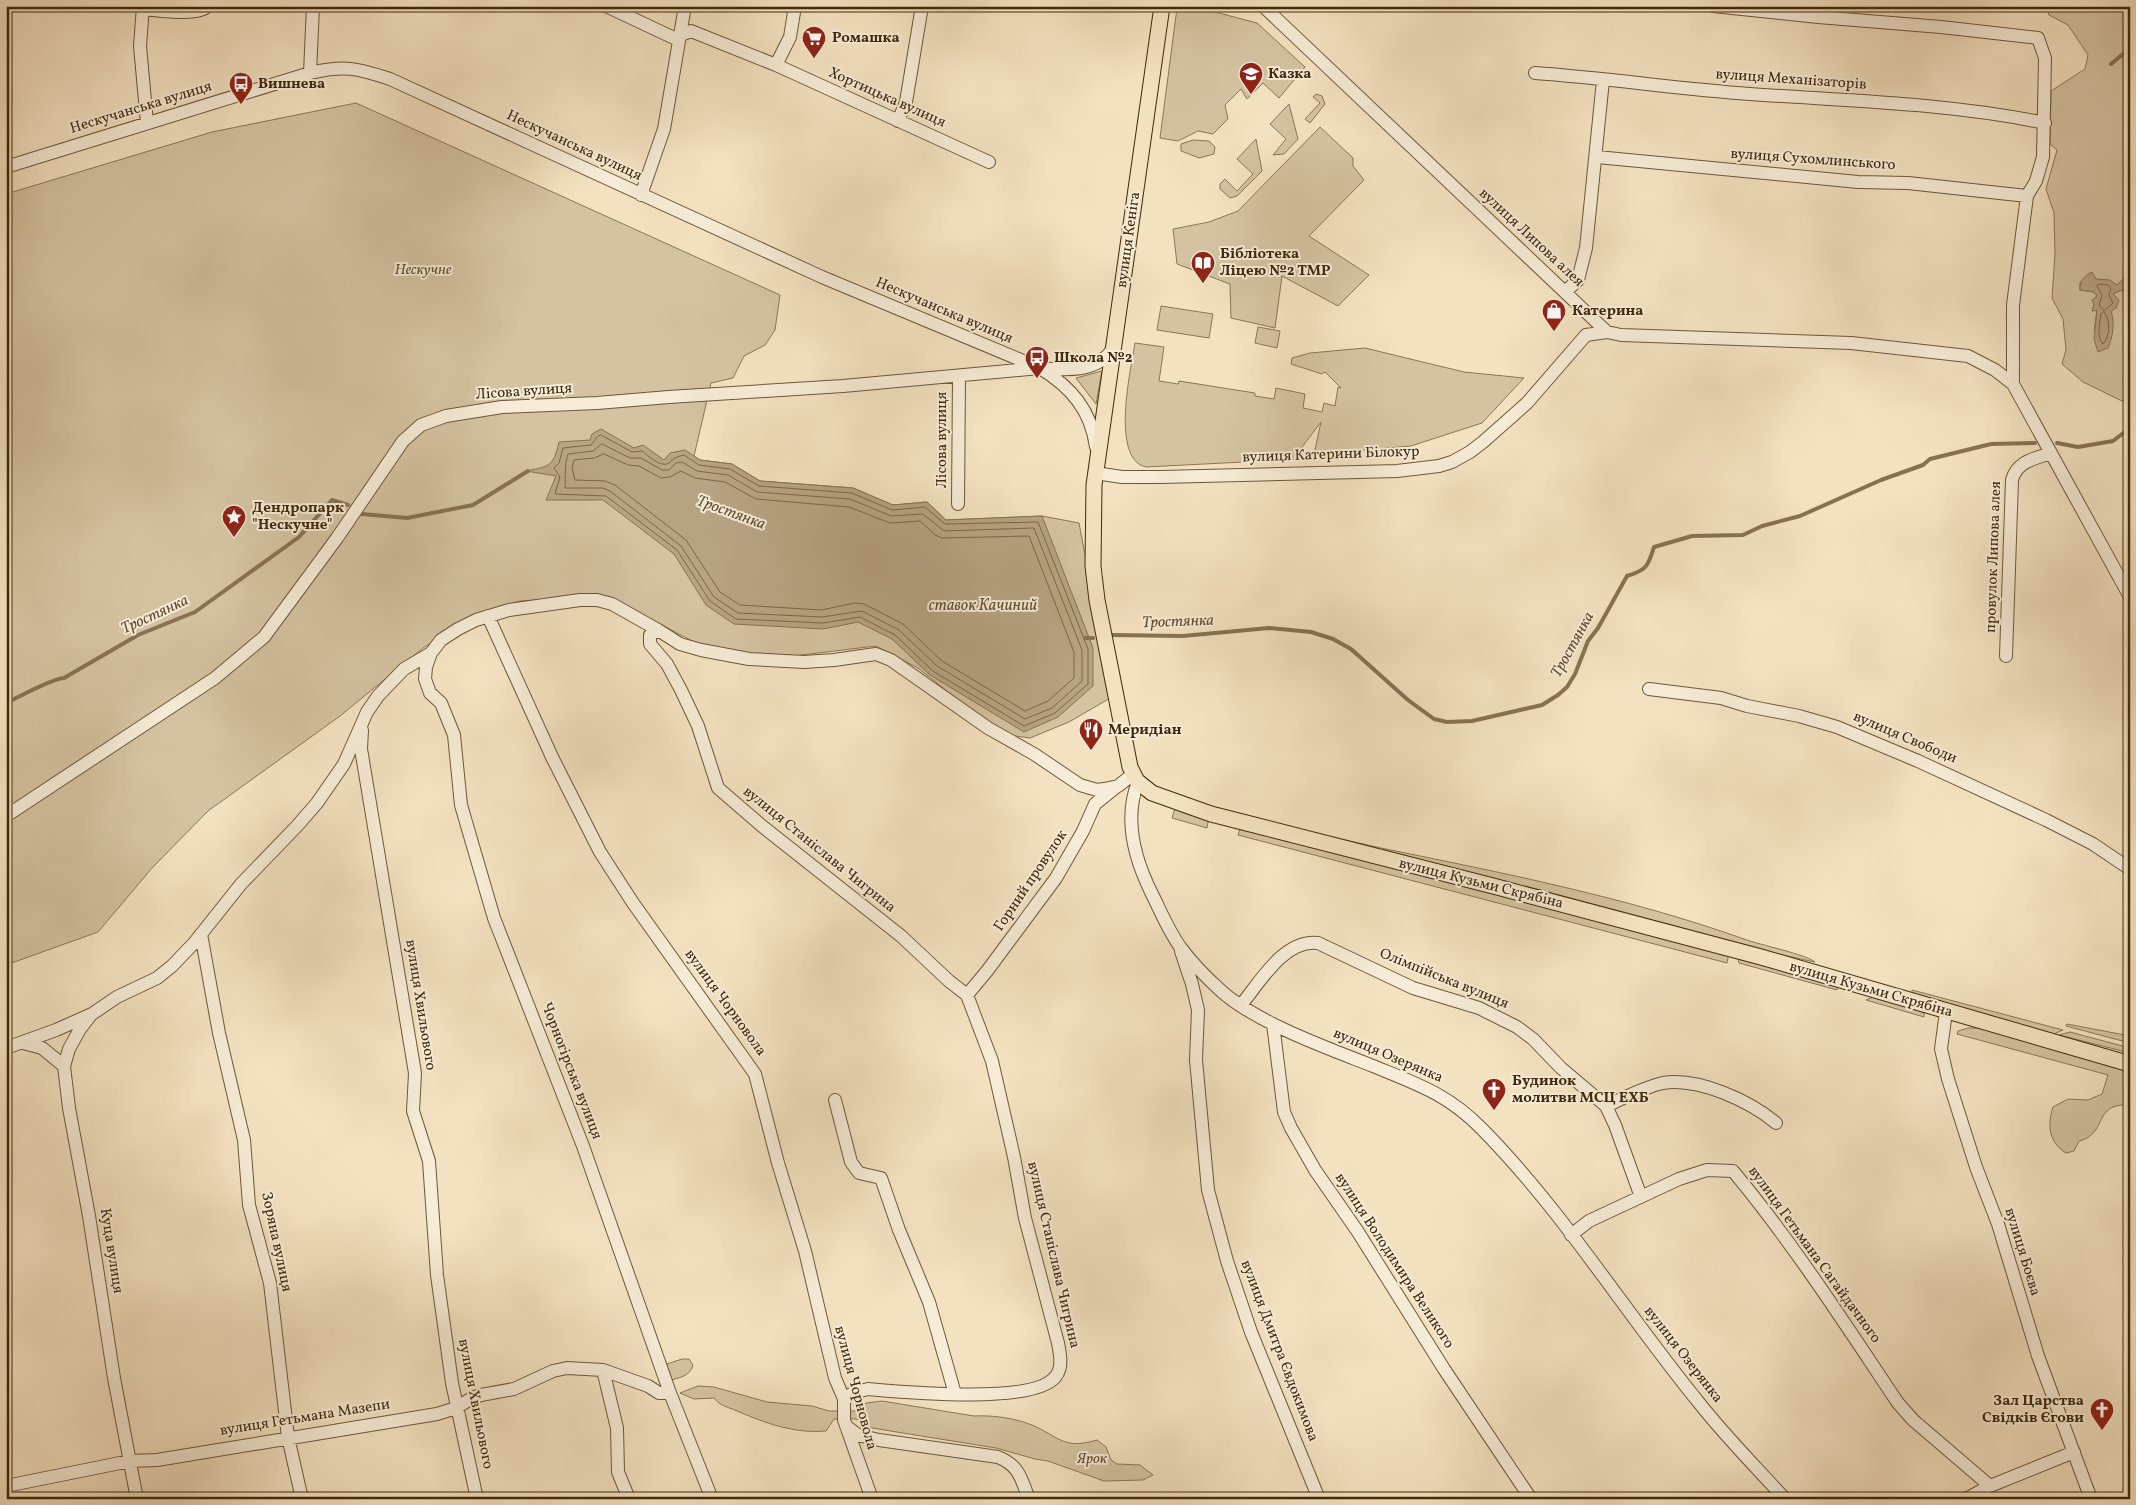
<svg xmlns="http://www.w3.org/2000/svg" width="2136" height="1505" font-family="Vollkorn,serif">
  <style>
    .green { fill: #d4c3a2; stroke: #8a7656 }
    .water { fill: #b6a383; stroke: #867253 }
    .lines { fill: none; stroke-linecap: round; stroke-linejoin: round }
    .shore { stroke: #7a6647; stroke-width: 1 }
    .stream { stroke: #867253; stroke-width: 4 }
    .minor-casing { stroke: #6c5738; stroke-width: 14 }
    .major-casing { stroke: #3f290b; stroke-width: 17 }
    .minor { stroke: #f7ecd7; stroke-width: 12 }
    .major { stroke: #f3e2c1; stroke-width: 15 }
    .labels { text-anchor: middle; dominant-baseline: central; stroke-width: 4; stroke-linejoin: round; paint-order: stroke }
    .poi-label { font-size: 15px; font-weight: bold; fill: #3f290b; stroke: #f7ecd7; text-anchor: start }
    .street-label { font-size: 15px; fill: #3f290b; stroke: #f7ecd7 }
    .park-label { font-size: 15px; font-style: italic; fill: #645031; stroke: #f7ecd7 }
    .water-label { font-size: 16px; font-style: italic; fill: #634e2f; stroke: #f7ecd7 }
  </style>
  <rect width="100%" height="100%" fill="#f3e2c1"/>
  <filter id="stains"><feTurbulence type="fractalNoise" baseFrequency=".004" numOctaves="4"/><feColorMatrix values="0 0 0 0 .2 0 0 0 0 .09 0 0 0 0 .02 0 0 0 .5 -.17"/></filter>
  <radialGradient id="worn" r=".72"><stop offset=".6" stop-color="#630" stop-opacity="0"/><stop offset="1" stop-color="#630" stop-opacity=".3"/></radialGradient>
  <!-- green -->
  <path class="green" d="M2046,6H2130V277L2124,278L2117,285C2105,277 2094,279 2080,282V290L2094,292L2097,296L2093,311L2097,310L2094,331L2110,311L2113,294L2119,291L2130,289V397L2122,401L2083,382L2062,364L2066,350L2063,319L2052,298L2055,254L2054,213L2046,189L2057,150L2050,144L2051,91L2085,69L2088,55L2068,25L2049,15Z
    M1177,8L1215,12L1257,23L1305,67L1279,98L1263,83L1247,99L1241,89L1225,105L1228,119L1213,134L1198,131L1178,141L1160,138Z
    M1316,94L1322,96L1325,104L1310,123L1305,119L1320,103L1313,97Z
    M356,103L780,295L775,330L765,345L744,356L733,378L711,383L694,456L700,460L732,464L760,481L853,488L893,505L927,502L946,520L1042,516L1079,523L1112,697L1069,722L1030,738L1001,734L918,668L876,646L768,659L700,645L620,603L596,596L520,601L478,613L423,648L340,716L208,811L152,868L98,932L6,965V194L212,132Z
    M1289,104L1298,139L1284,154L1273,155L1286,139L1270,124Z
    M1320,127L1353,158V166L1364,180L1309,236L1369,275L1338,306L1282,276L1275,328L1231,318L1230,284L1177,264L1173,229L1209,222L1238,211Z
    M1256,139L1262,171L1237,196L1230,198L1220,189V184L1225,179L1237,191L1253,174L1237,159Z
    M1193,140L1209,141L1215,147L1214,154L1199,158L1181,151V144Z
    M1161,306L1213,314L1209,338L1157,330Z
    M1258,327L1280,331L1277,348L1255,343Z
    M1135,343L1164,347L1159,381L1178,384L1179,381L1255,393V396L1274,399L1276,388L1305,394L1303,408L1322,412L1324,403L1335,406L1338,387L1341,388L1325,372L1322,374L1291,364L1292,358L1310,353L1365,348L1464,372L1524,378L1482,423L1411,446L1314,454L1321,422L1302,447V459L1146,467C1110,459 1131,369 1135,343Z
    M1102,371L1096,404L1076,378Z
    M1175,808L1209,817L1207,828L1172,818Z
    M1230,812C1280,824 1330,837 1381,848C1503,873 1626,897 1744,939C1760,945 1805,954 1815,962L1764,951Z
    M1241,826L1729,953L1727,963L1238,835Z
    M1738,958L1838,986L1837,990L1739,963Z
    M1912,990L2063,1030L2054,1034L1912,993Z
    M1873,997C1890,999 1908,1005 1924,1013V1017L1866,1000Z
    M2067,1024L2130,1036V1043L2066,1026Z
    M1968,1028H1981L2031,1041L2130,1071V1104C2124,1105 2118,1105 2113,1107C2097,1114 2102,1136 2079,1141L2074,1151L2066,1153C2049,1143 2047,1125 2053,1107L2068,1099L2088,1100L2102,1094L2108,1075L1957,1034L1958,1031Z
    M2070,1032L2130,1048V1053L2059,1035Z
    M682,1359H689L693,1365C690,1377 678,1378 667,1381V1364Z
    M698,1386L714,1387L767,1402L812,1406L829,1411H855L866,1403L882,1401L974,1416C993,1415 1014,1418 1032,1425C1060,1437 1063,1450 1097,1440L1106,1447L1111,1460L1117,1464L1140,1465L1153,1475L1143,1480L1104,1481L1048,1461L1035,1459L996,1448L872,1428L857,1419H834L826,1431C795,1434 765,1423 737,1411C728,1407 720,1406 714,1398L694,1399L680,1393Z"/>
  <!-- water -->
  <path class="water" d="M2092,272L2096,279L2110,280L2117,285L2124,278L2130,277V289L2119,291L2113,294L2119,300L2116,308L2111,311C2115,324 2113,336 2108,348L2098,352L2094,339L2097,310L2092,311L2094,304L2092,300L2097,296L2094,292L2080,290C2080,280 2083,277 2092,272Z
    M601,429L634,448L643,445L664,460L670,453L685,450L700,460L732,464L760,481L853,488L893,505L927,502L946,520L1042,516L1093,648V686L1058,717L1024,732L930,675L892,639L858,622L823,629L734,624L706,605L674,554L603,500H546L556,476L526,471C550,466 553,467 559,442L590,440L592,434Z"/>
  <g class="lines">
    <!-- shore -->
    <path class="shore" d="M2100,284L2108,285L2111,288L2109,295L2113,303L2104,311L2099,305L2102,295L2097,286Z
      M2104,312C2111,320 2110,337 2103,344C2096,336 2100,324 2101,314Z
      M601,435L632,452L642,451C648,456 661,468 669,463C674,458 676,457 684,455L699,465L730,469L759,486L852,493L892,510L925,507L945,524L1038,522L1088,649V684L1055,713L1024,726L933,671L895,635L860,617L823,623L736,619L710,601L677,550L606,496L555,494L560,477L554,468L559,463L563,448L591,445L597,437Z
      M602,444L630,458H641L662,470H669L676,463L682,462L697,471L728,475L757,492L850,499L891,516L923,514L944,531L1034,528L1082,650V681L1052,708L1025,719L937,666L899,630L862,611L822,617L738,613L714,597L681,546L610,491L603,488H565C566,476 564,466 568,454L593,451Z
      M604,454L628,465L639,466L661,478L670,477L681,471L695,478L725,482L756,499L849,507L890,523L920,521L935,535L942,538L1029,536L1074,652V678L1048,701L1025,711L942,661L903,624L864,604L855,603L821,610L740,605L720,592L686,540L615,485L605,481L575,480L572,468L574,460L594,458Z"/>
    <!-- stream -->
    <path class="stream" d="M2111,64L2123,54L2130,52
      M2057,443L2078,447L2113,441L2130,428
      M362,514L407,518L473,505L528,471
      M1112,635L1183,636L1269,628L1311,632L1333,639L1351,649L1408,700L1434,719L1447,722L1472,721L1542,705L1558,695L1567,687L1575,674L1588,641L1598,628L1627,576C1647,570 1648,566 1654,547L1692,536L1743,535L1762,526L1800,516L1881,480L1923,465L1930,459L1991,444L2035,443
      M1085,638H1093
      M6,703C19,697 53,678 64,678L138,635L195,612L299,537L332,500L348,505"/>
    <defs>
      <path id="minor" d="M143,6L140,46L147,123
        M606,6L674,38L691,31L776,65L989,162
        M1263,6L1607,332L1621,335L1851,343L1968,356L1995,370L2013,384L2130,597
        M1713,6L1818,17L1941,27L2038,38L2045,58L2043,157L2036,181L2027,196L2013,305V384
        M142,9C158,10 196,17 208,6
        M776,65L790,37L795,6
        M310,73L313,6
        M1535,73C1607,78 1678,89 1750,94C1849,101 1948,103 2045,123
        M898,121L906,102L922,6
        M1597,157L1858,182L1908,183L2027,196
        M6,167L310,73C344,65 357,68 390,79L822,277L1040,368C1066,370 1096,373 1113,349
        M641,195L664,129L685,6
        M1565,292L1578,280L1586,248L1603,80
        M1095,473L1122,477H1161L1397,471L1439,466L1452,462L1470,452L1483,442L1527,403L1586,335L1607,332
        M958,504L959,376
        M488,616L552,757L600,852L633,903L755,1074L778,1163L805,1251L835,1378L844,1399V1420L872,1499
        M431,653L426,667L425,679L430,693L441,703L454,735L461,805L494,918L583,1146L670,1393L712,1499
        M2006,656L2012,480C2017,461 2034,459 2051,453
        M1649,689L1721,698L1747,706L1799,716L1837,727L1918,761L2046,820L2093,844L2130,869
        M362,730L361,749L415,1073L413,1111L429,1161L437,1275L452,1383L477,1499
        M1138,782C1123,820 1135,860 1152,894C1161,912 1169,932 1181,948C1192,963 1206,977 1219,989C1254,1022 1327,1048 1373,1066C1417,1084 1448,1094 1482,1129C1564,1212 1626,1314 1700,1404C1726,1437 1756,1467 1785,1499
        M6,816L215,678L264,637L337,538L403,441L421,425L446,416L502,407L597,403L669,397L843,386L1040,368C1071,387 1091,410 1096,447
        M201,934L219,1033L244,1140L249,1205L270,1283L288,1437L302,1499
        M1181,951L1192,984L1198,1010L1196,1060L1208,1190L1227,1261L1251,1332L1319,1499
        M967,995L987,971L1056,878L1083,831L1095,804L1116,787
        M1241,1005C1260,982 1284,939 1318,943L1413,988L1479,1008L1517,1027L1533,1039L1561,1068L1606,1106L1615,1125L1641,1197
        M1946,1012L1941,1049L1948,1079L1976,1167L1998,1224L2038,1356L2091,1499
        M90,1016L80,1029L69,1049L64,1066L69,1108L89,1216L114,1378L137,1499
        M1273,1024L1284,1112L1291,1128L1315,1170L1358,1232L1444,1369L1531,1499
        M23,1043L42,1048L64,1066
        M6,1048L56,1030L92,1014L117,997L157,978L172,966L194,943L241,884L297,826L317,803L344,764L367,712L378,696L404,669L431,653L441,640L458,629L476,620L509,610L580,600H597L612,604L658,630
        M835,1100L851,1162L859,1173L881,1178L899,1230L929,1302L955,1394
        M1606,1106C1624,1098 1644,1087 1663,1083C1698,1077 1750,1101 1776,1123
        M1571,1235L1589,1221L1679,1179L1707,1170L1733,1171C1793,1243 1845,1324 1898,1403L1913,1420L1990,1486
        M603,1370L617,1428L618,1472L629,1499
        M844,1399L853,1393L868,1389C903,1392 1036,1405 1056,1376C1063,1367 1060,1354 1058,1343L1025,1218L1014,1157L992,1061L967,995L949,981L901,936L762,826L718,788L698,726L681,690L667,664L650,644V635L658,630L680,644L701,650L749,659L804,662L834,660L876,654L891,660L988,728L1034,754L1080,785L1097,790L1104,789L1118,786L1132,775
        M846,1426L858,1435L879,1440L998,1457C1020,1466 1021,1479 1029,1499
        M6,1486L130,1461L157,1460L437,1414L456,1408L472,1398L481,1395L514,1389L553,1371L567,1368L603,1370L648,1386L659,1393H670
        M1966,1499L1990,1486L2074,1452"/>
      <path id="major" d="M1162,6L1094,485L1093,566L1097,600L1130,767L1137,781L1152,793L1211,814L1497,887L1761,957L2130,1064"/>
    </defs>
    <!-- minor casing -->
    <use href="#minor" class="minor-casing"/>
    <!-- major casing -->
    <use href="#major" class="major-casing"/>
    <!-- minor -->
    <use href="#minor" class="minor"/>
    <!-- major -->
    <use href="#major" class="major"/>
  </g>
  <!-- icons -->
  <defs>
    <symbol id="supermarket-pin" viewBox="-11 -11 22 30"><path d="M0 17L-7.5 6A9.5 9.5 0 1 1 7.5 6Z" fill="#8f2418" stroke="#f7ecd7"/><path d="M-6-5.5h2.5l.6 2H6L4.5 2H-2.5L-4.4-4H-6ZM-1.5 3.2a1.3 1.3 0 1 0 .1 0ZM3 3.2a1.3 1.3 0 1 0 .1 0Z" fill="#fff"/></symbol>
    <symbol id="school-pin" viewBox="-11 -11 22 30"><path d="M0 17L-7.5 6A9.5 9.5 0 1 1 7.5 6Z" fill="#8f2418" stroke="#f7ecd7"/><path d="M0-5L7-2L0 1L-7-2ZM-4 1L0 2.5L4 1V4Q0 6-4 4Z" fill="#fff"/></symbol>
    <symbol id="bus-pin" viewBox="-11 -11 22 30"><path d="M0 17L-7.5 6A9.5 9.5 0 1 1 7.5 6Z" fill="#8f2418" stroke="#f7ecd7"/><path d="M-5-6H5V4H4V6H2V4H-2V6H-4V4H-5ZM-3.5-4V0h7V-4ZM-3.5 1.2v1.5H-2V1.2ZM2 1.2v1.5H3.5V1.2Z" fill="#fff"/></symbol>
    <symbol id="library-pin" viewBox="-11 -11 22 30"><path d="M0 17L-7.5 6A9.5 9.5 0 1 1 7.5 6Z" fill="#8f2418" stroke="#f7ecd7"/><path d="M-6-4Q-3-5.5-.7-3.5V5Q-3 3-6 4ZM6-4Q3-5.5 .7-3.5V5Q3 3 6 4Z" fill="#fff"/></symbol>
    <symbol id="shop-pin" viewBox="-11 -11 22 30"><path d="M0 17L-7.5 6A9.5 9.5 0 1 1 7.5 6Z" fill="#8f2418" stroke="#f7ecd7"/><path d="M-5-2.5h2.3a2.7 3.5 0 0 1 5.4 0H5L5.5 6h-11ZM-1.5-2.5h3a1.5 2.3 0 0 0-3 0Z" fill="#fff"/></symbol>
    <symbol id="sight-pin" viewBox="-11 -11 22 30"><path d="M0 17L-7.5 6A9.5 9.5 0 1 1 7.5 6Z" fill="#8f2418" stroke="#f7ecd7"/><path d="M0-6L1.8-2.2L6-1.7L2.9 1.2L3.7 5.4L0 3.3L-3.7 5.4L-2.9 1.2L-6-1.7L-1.8-2.2Z" fill="#fff"/></symbol>
    <symbol id="restaurant-pin" viewBox="-11 -11 22 30"><path d="M0 17L-7.5 6A9.5 9.5 0 1 1 7.5 6Z" fill="#8f2418" stroke="#f7ecd7"/><path d="M-5-6h1v4h1v-4h1v4h1v-4h1v5L-1.5 .5V6h-2V.5L-5-1ZM5-6V6H3V1.5H1.5Q1.5-4 5-6Z" fill="#fff"/></symbol>
    <symbol id="church-pin" viewBox="-11 -11 22 30"><path d="M0 17L-7.5 6A9.5 9.5 0 1 1 7.5 6Z" fill="#8f2418" stroke="#f7ecd7"/><path d="M-1.2-6h2.4v3.5h3.3v2.4h-3.3V6h-2.4V-.1h-3.3v-2.4h3.3Z" fill="#fff"/></symbol>
  </defs>
  <g fill-rule="evenodd">
    <use href="#supermarket-pin" x="800" y="24" width="28" height="38"/>
    <use href="#school-pin" x="1237" y="60" width="28" height="38"/>
    <use href="#bus-pin" x="227" y="70" width="28" height="38"/>
    <use href="#library-pin" x="1189" y="249" width="28" height="38"/>
    <use href="#shop-pin" x="1540" y="297" width="28" height="38"/>
    <use href="#bus-pin" x="1023" y="344" width="28" height="38"/>
    <use href="#sight-pin" x="220" y="503" width="28" height="38"/>
    <use href="#restaurant-pin" x="1077" y="716" width="28" height="38"/>
    <use href="#church-pin" x="1480" y="1076" width="28" height="38"/>
    <use href="#church-pin" x="2088" y="1396" width="28" height="38"/>
  </g>
  <g class="labels">
    <!-- poi labels -->
    <g class="poi-label">
      <text x="832" y="38">Ромашка</text>
      <text x="1268" y="74">Казка</text>
      <text x="258" y="84">Вишнева</text>
      <text x="1220" y="254">Бібліотека<tspan x="1220" dy="17">Ліцею №2 ТМР</tspan></text>
      <text x="1572" y="311">Катерина</text>
      <text x="1054" y="358">Школа №2</text>
      <text x="252" y="508">Дендропарк<tspan x="252" dy="17">"Нескучне"</tspan></text>
      <text x="1108" y="730">Меридіан</text>
      <text x="1512" y="1081">Будинок<tspan x="1512" dy="17">молитви МСЦ ЕХБ</tspan></text>
      <text x="2084" y="1401" text-anchor="end">Зал Царства<tspan x="2084" dy="17">Свідків Єгови</tspan></text>
    </g>
    <!-- street labels -->
    <g class="street-label">
      <text transform="translate(1791 80) rotate(4)">вулиця Механізаторів</text>
      <text transform="translate(887 98) rotate(24)">Хортицька вулиця</text>
      <text transform="translate(141 108) rotate(-17)">Нескучанська вулиця</text>
      <text transform="translate(574 146) rotate(25)">Нескучанська вулиця</text>
      <text transform="translate(1813 160) rotate(4)">вулиця Сухомлинського</text>
      <text transform="translate(1531 238) rotate(43)">вулиця Липова алея</text>
      <text transform="translate(1129 240) rotate(-82)">вулиця Кеніга</text>
      <text transform="translate(944 311) rotate(23)">Нескучанська вулиця</text>
      <text transform="translate(524 392) rotate(-4)">Лісова вулиця</text>
      <text transform="translate(942 440) rotate(-90)">Лісова вулиця</text>
      <text transform="translate(1331 455) rotate(-2)">вулиця Катерини Білокур</text>
      <text transform="translate(1994 557) rotate(-88)">провулок Липова алея</text>
      <text transform="translate(1905 738) rotate(23)">вулиця Свободи</text>
      <text transform="translate(819 850) rotate(39)">вулиця Станіслава Чигрина</text>
      <text transform="translate(1031 881) rotate(-56)">Горний провулок</text>
      <text transform="translate(1481 884) rotate(14)">вулиця Кузьми Скрябіна</text>
      <text transform="translate(1444 979) rotate(22)">Олімпійська вулиця</text>
      <text transform="translate(1871 990) rotate(16)">вулиця Кузьми Скрябіна</text>
      <text transform="translate(725 1003) rotate(54)">вулиця Чорновола</text>
      <text transform="translate(420 1005) rotate(81)">вулиця Хвильового</text>
      <text transform="translate(1388 1056) rotate(23)">вулиця Озерянка</text>
      <text transform="translate(571 1071) rotate(69)">Чорногірська вулиця</text>
      <text transform="translate(276 1242) rotate(78)">Зоряна вулиця</text>
      <text transform="translate(111 1251) rotate(81)">Куца вулиця</text>
      <text transform="translate(2022 1252) rotate(73)">вулиця Боєва</text>
      <text transform="translate(1053 1255) rotate(77)">вулиця Станіслава Чигрина</text>
      <text transform="translate(1814 1255) rotate(54)">вулиця Гетьмана Сагайдачного</text>
      <text transform="translate(1394 1261) rotate(57)">вулиця Володимира Великого</text>
      <text transform="translate(1279 1351) rotate(69)">вулиця Дмитра Євдокимова</text>
      <text transform="translate(1683 1355) rotate(52)">вулиця Озерянка</text>
      <text transform="translate(855 1388) rotate(75)">вулиця Чорновола</text>
      <text transform="translate(475 1404) rotate(79)">вулиця Хвильового</text>
      <text transform="translate(305 1418) rotate(-9)">вулиця Гетьмана Мазепи</text>
    </g>
    <!-- park labels -->
    <g class="park-label">
      <text x="423" y="270">Нескучне</text>
      <text x="1092" y="1459">Ярок</text>
    </g>
    <!-- water labels -->
    <g class="water-label">
      <text transform="translate(731 513) rotate(20)">Тростянка</text>
      <text x="983" y="606">ставок Качиний</text>
      <text transform="translate(155 615) rotate(-25)">Тростянка</text>
      <text transform="translate(1178 622) rotate(-2)">Тростянка</text>
      <text transform="translate(1573 645) rotate(-61)">Тростянка</text>
    </g>
  </g>
  <!-- margin -->
  <rect width="2136" height="1505" fill="none" stroke="#f3e2c1" stroke-width="25"/>
  <rect x="8" y="8" width="2121" height="1490" fill="none" stroke="#3f290b" stroke-width="2.5"/>
  <rect x="12" y="12" width="2111" height="1480" fill="none" stroke="#3f290b"/>
  <rect width="100%" height="100%" filter="url(#stains)"/>
  <rect width="100%" height="100%" fill="url(#worn)"/>
</svg>
